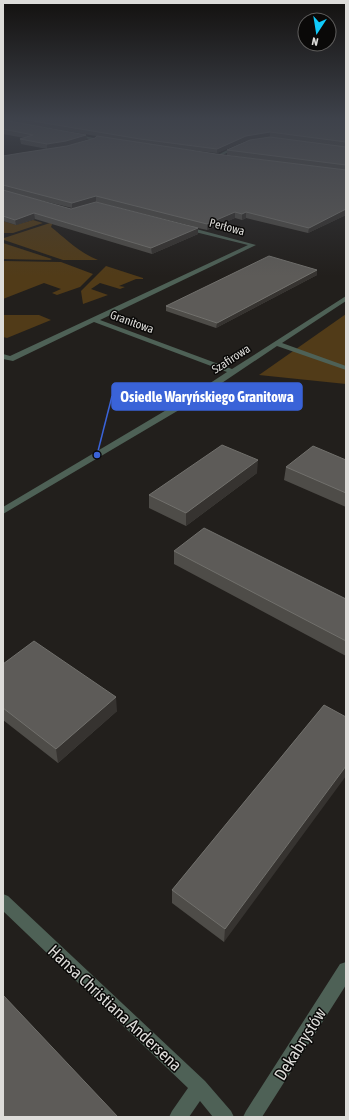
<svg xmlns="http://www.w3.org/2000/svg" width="349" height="1120" font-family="'Asap Condensed',sans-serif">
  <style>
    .green { fill: #513b18 }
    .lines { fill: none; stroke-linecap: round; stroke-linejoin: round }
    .minor { fill: #4e6156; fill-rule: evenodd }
    .wall { fill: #4e4c48; fill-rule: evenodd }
    .shaded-wall { fill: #363330 }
    .building { fill: #5d5b58; stroke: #71706c }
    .labels { text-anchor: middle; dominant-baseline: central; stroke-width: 3; stroke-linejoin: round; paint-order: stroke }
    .far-street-label { font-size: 12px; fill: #dddcd9; stroke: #0a0908 }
    .near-street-label { font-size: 17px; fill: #dddcd9; stroke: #0a0908 }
    .leader { fill: none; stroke: #3a63d8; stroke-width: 1.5 }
    .callout-dot { fill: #3a63d8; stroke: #0a0908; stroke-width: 1.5 }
    .callout { fill: #3a63d8; stroke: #3a63d8; stroke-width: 1.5 }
    .callout-label { font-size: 15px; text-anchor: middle; font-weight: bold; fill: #fff }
  </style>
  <rect width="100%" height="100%" fill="#221f1c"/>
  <!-- green -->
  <path class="green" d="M33,220L43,223L13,233H3V221L16,225Z
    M53,222L51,227C66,239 80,253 98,260H63L4,240V238Z
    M3,243L52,259L50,260L3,259Z
    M3,261L61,262L93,274L80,287L57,295L52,293L61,289L44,283L3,299Z
    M106,266L143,278V279H136L119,286L125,287L120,289L100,283L91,289L108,295L83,304L81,291Z
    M346,314V384L259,375Z
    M3,315H39L51,320L7,338L3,337Z"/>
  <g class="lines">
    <!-- minor -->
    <path class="minor" d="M73,134L105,140L107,141L105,142L74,136Z
      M239,144L242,145L217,158L214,157Z
      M185,226L256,245L100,320L232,369L346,296V301L282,343L346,366V370L277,346L201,397L3,514V507L195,393L227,372L94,322L13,361L3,359V354L10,356L248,245L183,229V227Z
      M3,894L8,896L205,1081L231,1111L234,1117H213L200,1101L189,1117H169L172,1111L188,1088L3,911Z
      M346,962V985L262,1117H243L246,1111L340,964Z"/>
  </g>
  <!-- wall -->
  <path class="wall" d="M3,119H346V215L308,233L246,218L242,220L235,218L207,230L198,228V234L152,254L35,219L16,225L3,221V156L67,146L95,138L96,136L3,120ZM249,140L227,150V155L309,166L216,154L173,148L217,153L245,141ZM23,196L72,208L96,202L192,226L71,209Z
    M3,120L86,135L87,139L67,146L47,149L21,144L20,139L24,138L3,134Z
    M317,270V275L216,328L166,311V306Z
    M346,460V507L284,480L286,467Z
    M257,473L186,526L149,508V495Z
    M174,551L346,599V656L174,564Z
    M3,664L117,711L58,763L3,720Z
    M324,705L224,942L172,903V890Z"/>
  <!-- shaded-wall -->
  <path class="shaded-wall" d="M270,132V137L245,141L217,153V149L246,136Z
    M86,135L87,139L67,146L47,149V144Z
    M96,196V202L72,208V203Z
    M346,209V215L308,233L309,228Z
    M235,212V218L207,230V224Z
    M246,212V218L242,220V214Z
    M34,213L35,219L16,225L15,220Z
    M198,228V234L152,254L151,248Z
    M317,270V275L216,328L217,323Z
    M258,460L257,473L186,526V513Z
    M116,697L117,711L58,763L56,749Z
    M346,766V776L224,942L225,929Z"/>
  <!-- building -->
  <path class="building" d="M21,119H346V142L270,132L246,136L217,149L140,139Z
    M3,120L86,135L66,141L47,144L20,139L33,135L3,129Z
    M97,136L216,154L346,170V209L309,228L246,212L242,214L235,212L207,224L96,196L72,203L3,185V156L21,153L67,146L95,138Z
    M270,137L346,147V165L227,150L250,140Z
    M3,190L71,209L96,202L198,228L151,248L34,213L15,220L3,216Z
    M269,256L317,270L217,323L166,306Z
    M222,445L258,460L186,513L149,495Z
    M313,446L346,460V493L286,467Z
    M204,528L346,599V641L174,551Z
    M34,641L116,697L56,749L3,708V664Z
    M324,705L346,717V766L225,929L172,890Z
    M3,995L118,1117H3Z"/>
  <!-- sky -->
  <linearGradient id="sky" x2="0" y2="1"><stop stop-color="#13110f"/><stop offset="0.43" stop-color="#3e424b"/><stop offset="1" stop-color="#3e424b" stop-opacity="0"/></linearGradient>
  <rect width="349" height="276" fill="url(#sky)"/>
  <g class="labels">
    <!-- far-street labels -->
    <g class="far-street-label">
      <text transform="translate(227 227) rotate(15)">Perłowa</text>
      <text transform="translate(132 322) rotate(20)">Granitowa</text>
      <text transform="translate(231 359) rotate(-33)">Szafirowa</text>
    </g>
    <!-- near-street labels -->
    <g class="near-street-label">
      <text transform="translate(115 1008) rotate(43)">Hansa Christiana Andersena</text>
      <text transform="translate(300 1044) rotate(-58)">Dekabrystów</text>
    </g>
  </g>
  <!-- callouts -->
  <path class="leader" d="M97 455L112 396"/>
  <circle class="callout-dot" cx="97" cy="455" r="4"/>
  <rect class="callout" x="112" y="383" width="190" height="27" rx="4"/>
  <g class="callout-label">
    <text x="207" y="402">Osiedle Waryńskiego Granitowa</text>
  </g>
  <!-- border -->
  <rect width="349" height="1120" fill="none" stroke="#dddcd9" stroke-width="8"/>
  <!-- north arrow -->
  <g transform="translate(317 32) rotate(192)"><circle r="19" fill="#0a0908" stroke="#5e5d5c"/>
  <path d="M0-3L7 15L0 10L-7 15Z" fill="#10cafa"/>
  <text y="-6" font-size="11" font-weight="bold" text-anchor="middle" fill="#dddcd9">N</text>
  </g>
</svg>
